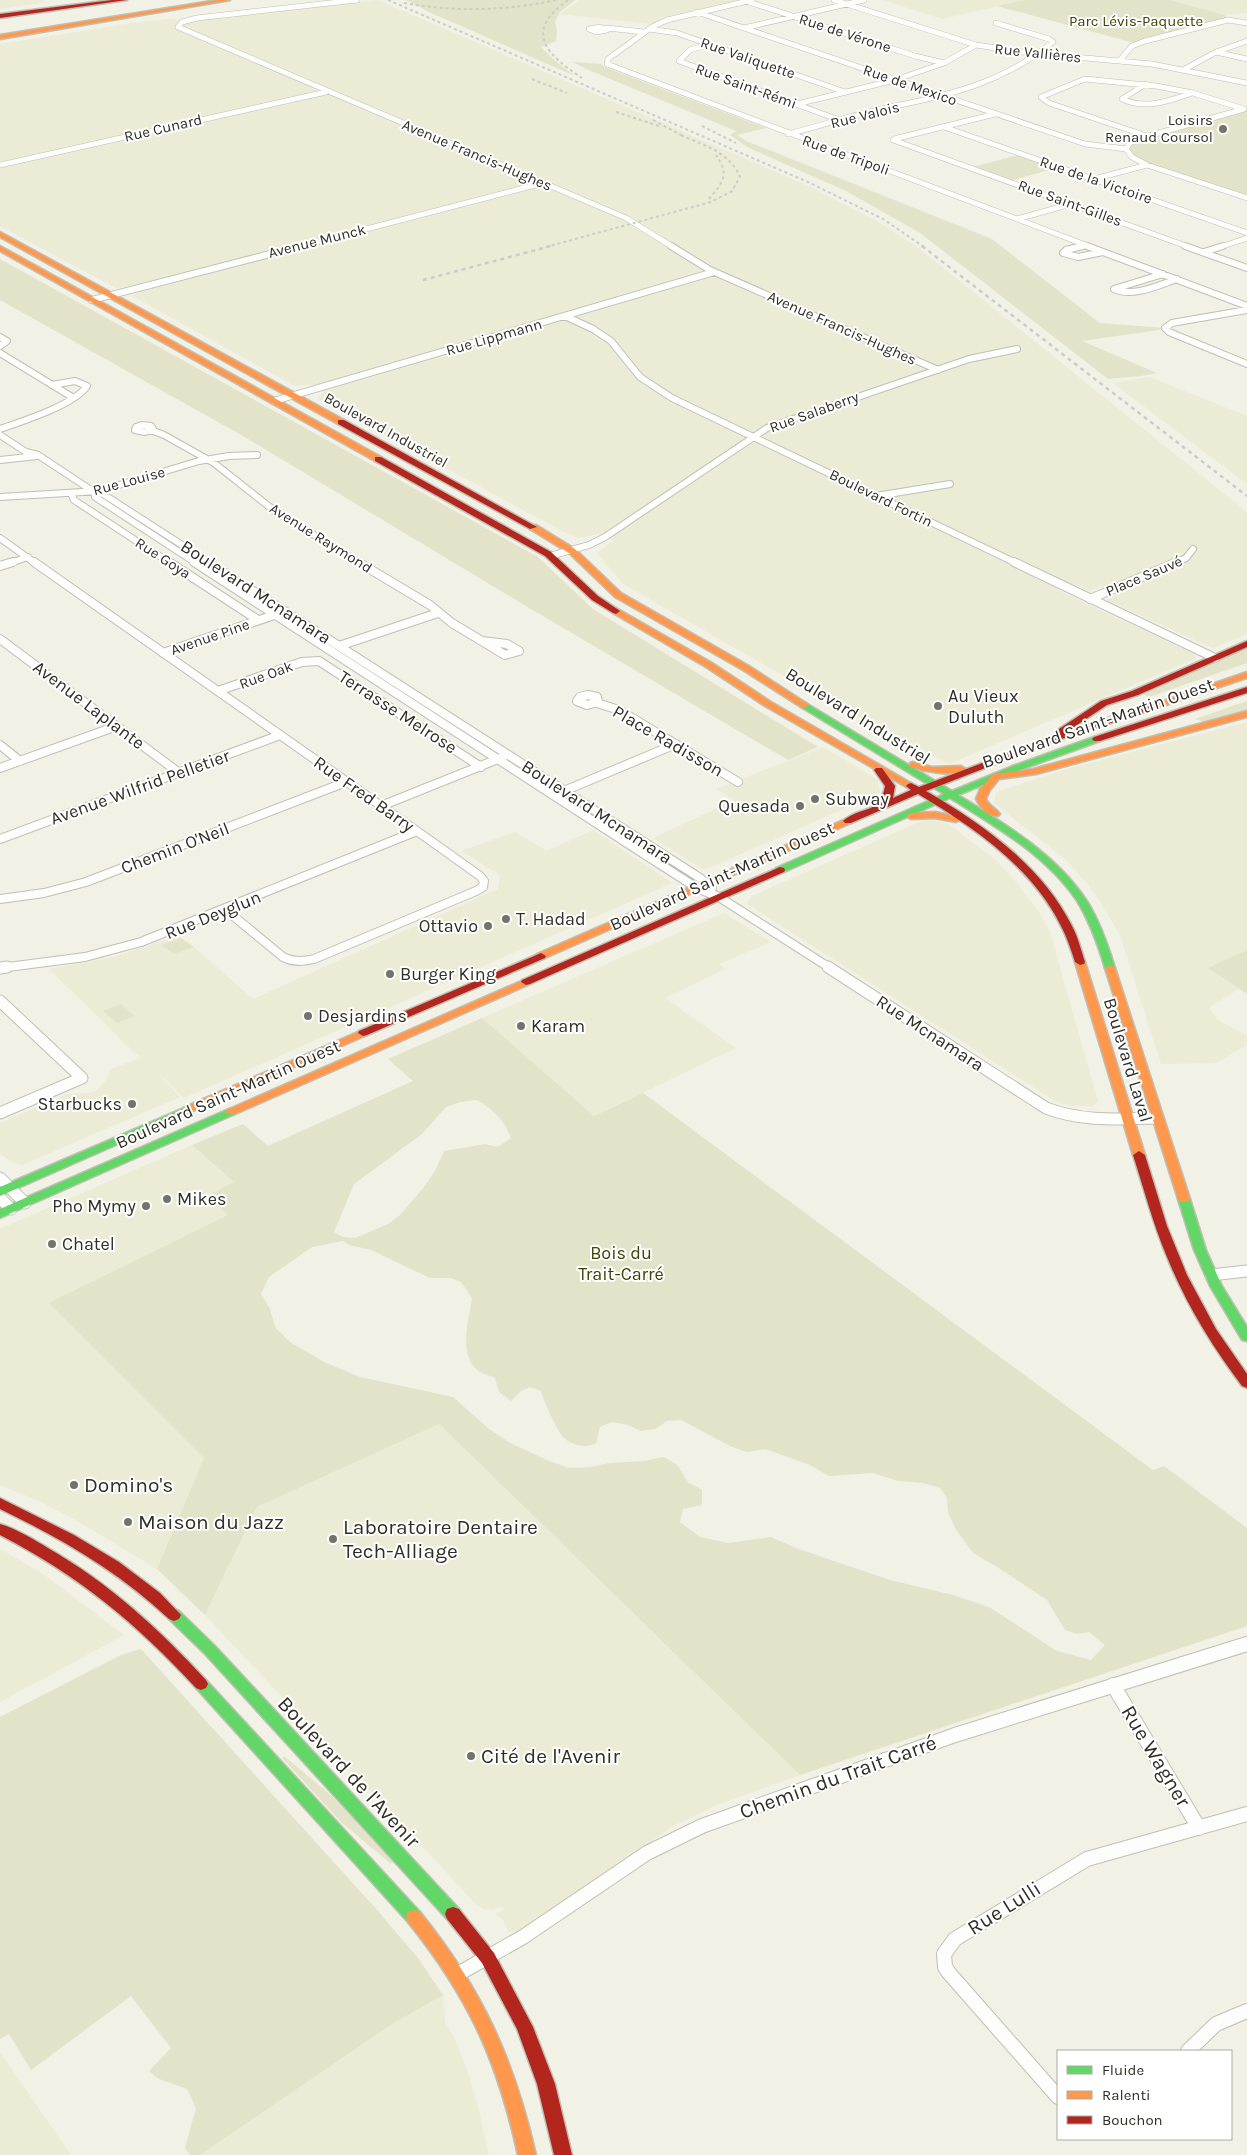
<svg xmlns="http://www.w3.org/2000/svg" width="1247" height="2155" font-family="Karla,sans-serif">
  <style>
    .built { fill: #ebebd6 }
    .green { fill: #e3e3ca; fill-rule: evenodd }
    .lines { fill: none; stroke-linecap: round; stroke-linejoin: round }
    .street-far4-casing { stroke: #bfbfb6; stroke-width: 6 }
    .street-far3-casing { stroke: #bfbfb6; stroke-width: 8 }
    .street-far2-casing { stroke: #bfbfb6; stroke-width: 10 }
    .street-far1-casing { stroke: #bfbfb6; stroke-width: 13 }
    .street-casing { stroke: #bfbfb6; stroke-width: 16 }
    .fast-casing { stroke: #bfbfb6; stroke-width: 3 }
    .slow-casing { stroke: #bfbfb6; stroke-width: 3 }
    .jam-casing { stroke: #bfbfb6; stroke-width: 3 }
    .street-far4 { stroke: #fdfdfb; stroke-width: 5 }
    .street-far3 { stroke: #fdfdfb; stroke-width: 6 }
    .street-far2 { stroke: #fdfdfb; stroke-width: 8 }
    .street-far1 { stroke: #fdfdfb; stroke-width: 11 }
    .street { stroke: #fdfdfb; stroke-width: 14 }
    .fast { fill: #63d668; fill-rule: evenodd }
    .slow { fill: #ff974d; fill-rule: evenodd }
    .jam { fill: #b3261e; fill-rule: evenodd }
    .rail-far1 { stroke: #ccccc9; stroke-width: 2; stroke-dasharray: 3 3; stroke-linecap: butt }
    .rail { stroke: #ccccc9; stroke-width: 2.5; stroke-dasharray: 4 4; stroke-linecap: butt }
    .poi-dot { fill: #73736a; stroke: #fff; stroke-width: 2 }
    .labels { text-anchor: middle; dominant-baseline: central; stroke-width: 4; stroke-linejoin: round; paint-order: stroke }
    .far-park-label { font-size: 15px; fill: #434108; stroke: #fff }
    .far-street-label { font-size: 15px; fill: #2f2f27; stroke: #fff }
    .far-poi-label { font-size: 15px; fill: #2f2f27; stroke: #fff; text-anchor: end }
    .street-label { font-size: 18px; fill: #2f2f27; stroke: #fff }
    .poi-label { font-size: 18px; fill: #2f2f27; stroke: #fff; text-anchor: start }
    .park-label { font-size: 18px; fill: #434108; stroke: #fff }
    .near-poi-label { font-size: 21px; fill: #2f2f27; stroke: #fff; text-anchor: start }
    .near-street-label { font-size: 21px; fill: #2f2f27; stroke: #fff }
  </style>
  <rect width="100%" height="100%" fill="#f1f1e5"/>
  <!-- built -->
  <path class="built" d="M0,0H43L46,2L0,9Z
    M378,0L806,185L877,221L921,250L1247,512V634L1213,648L1107,600L1117,595L1101,586L1089,591L1074,584L1057,590L1194,654L1196,658L949,764L867,719L857,718L623,584L597,553L614,540L598,534L578,538L562,531L317,398L324,392L310,384L295,386L132,296L141,291L129,286L116,288L0,226V44L133,23L169,19L195,21Z
    M580,0H740L663,17L651,24L560,14Z
    M883,0H1025L942,19Z
    M1167,0H1247V13L1225,15Z
    M1150,377L1247,416V484L1113,383Z
    M1247,722V950L1208,968L1239,989L1211,1006L1210,1010L1218,1020L1247,1036V1045L1216,1063L1161,1064L1120,935L1099,900L1087,883L1066,860L994,803L996,792L1067,769Z
    M824,747L878,780L880,793L704,870L653,838L735,800L716,789Z
    M932,820L947,823L996,860L1017,883L1039,912L1050,932L1098,1102L1093,1106H1072L1055,1101L747,904L752,896L919,822Z
    M593,830L672,883L184,1098L155,1070L180,1097L22,1165L14,1163L0,1154V1123L68,1094L89,1093L96,1091L108,1078L109,1070L142,1057L135,1053L49,969L110,958L178,936L194,947L253,999L498,889L500,875L461,851L515,832L547,851Z
    M724,913L771,942L719,964L725,969L665,998L736,1048L594,1116L482,1018Z
    M192,1145L234,1182L229,1215L50,1303L204,1458L157,1569L76,1520L39,1501L0,1485V1229Z
    M439,1424L800,1775L717,1805L675,1825L544,1914L519,1930L509,1932L503,1920L495,1914L505,1910L501,1907L492,1910L484,1909L477,1905L205,1615L257,1507Z
    M0,1549L39,1571L124,1635L0,1702Z
    M443,1995L445,2022L454,2037L467,2070L479,2111L489,2155H200L392,2024Z
    M0,2052L71,2155H0Z"/>
  <!-- green -->
  <path class="green" d="M406,0H575L560,12L555,21L557,32L556,41L541,47L555,61L575,76L429,12Z
    M1025,0H1169L1225,15L1228,20L1138,44L997,6Z
    M573,62L602,64L604,67L766,128L737,135L746,141L992,239L1100,323L1165,328V329L1082,341L1157,373C1141,377 1125,377 1108,379L920,233L846,191L747,147L730,135L736,131L584,68Z
    M1247,108V198L1147,165L1127,154L1130,143L1141,138Z
    M1023,154L1059,167L1010,181L972,167Z
    M0,259L538,557L593,609L818,747L788,760L531,609L243,436L0,300Z
    M1247,647V663L1149,697L1143,694L1144,692Z
    M1247,701V711L1206,722L1195,719Z
    M181,938L194,947L174,954L162,945Z
    M1247,950V994L1208,968Z
    M121,1004L134,1016L117,1023L103,1011Z
    M482,1018L594,1116L643,1093L1153,1470L1164,1466L1247,1528V1626L800,1775L439,1424L257,1507L205,1615L157,1569L204,1458L49,1303L228,1215L207,1196L234,1182L192,1145L243,1124L268,1146L413,1081L388,1059ZM477,1100C494,1110 504,1120 511,1138L498,1147L485,1144L444,1151L435,1171L424,1187L400,1215L388,1224L355,1238L343,1237L334,1232L354,1184L422,1134L446,1107L461,1102ZM343,1241L349,1245L371,1250L430,1278H451L461,1282L472,1298C469,1319 457,1357 480,1372C484,1374 490,1376 495,1378L499,1392L511,1401L521,1391L530,1387L541,1391C543,1400 557,1430 563,1437C571,1445 586,1449 596,1443L600,1427L612,1422L628,1425L641,1431L655,1429L667,1421L681,1420L730,1446L747,1452L765,1449L810,1465L829,1476L873,1473L898,1481L923,1483L940,1488L947,1498L948,1513L957,1531L973,1553L994,1565L1047,1600L1065,1630L1077,1634L1089,1632L1105,1645L1091,1660L1057,1651L989,1607L953,1595L890,1580L796,1548L771,1537L728,1543L700,1537L680,1522L683,1509L702,1505V1490L688,1482L677,1465L664,1457L644,1461L609,1463L591,1467L569,1468L547,1460L512,1444L489,1429L453,1397L360,1377L324,1362L290,1342L275,1327L270,1309L261,1294L269,1277L312,1247Z
    M141,1649L377,1910L418,1958L443,1995L392,2024L200,2155H190L185,2148L196,2108L187,2089L159,2079L149,2071L171,2048L131,1996L31,2070L9,2034L0,2039V1717L121,1655Z
    M284,1756L332,1796L393,1862L391,1864L341,1822L282,1758Z"/>
  <g class="lines">
    <defs>
      <path id="street-far4" d="M357,0L197,18L182,22L178,27L626,218L673,247
        M752,0L667,20L652,27L608,59L607,64L1091,247
        M834,0L976,45L1030,53L1152,64L1247,83
        M746,1L915,56L944,63
        M697,12L1085,144L1126,149
        M600,27L607,30L596,32L589,29Z
        M607,28L644,32
        M744,28L864,0
        M649,29L677,33L845,92
        M710,44L690,50L679,61L842,121
        M1216,52L1247,59
        M1120,60L1132,46L1145,41L1228,20L1247,23
        M1185,69L1216,52L1247,41
        M1146,84L1122,99C1146,110 1168,101 1192,93
        M797,104L895,80L944,63L976,45
        M944,127L1247,233
        M788,134C824,125 859,113 895,106C955,94 1005,81 1053,42L1049,39L996,23
        M1147,136L1049,103L1041,97L1085,79L1156,86L1193,93L1244,109
        M894,139L995,114
        M893,140L1189,247
        M1126,149L1132,157L1147,165L1247,198
        M1126,149L1130,143L1141,138L1244,109
        M0,165L326,92
        M1094,179L1147,165
        M1017,219L1071,204
        M297,247L543,183
        M1078,247L1086,245
        M1220,247L1247,238"/>
      <path id="street-far3" d="M671,246L710,270L938,370
        M1083,246L1066,250L1063,253L1078,257L1103,252
        M1087,246L1247,306
        M1185,246L1247,268
        M1204,252L1223,246
        M1163,274L1114,289C1133,298 1159,285 1177,279
        M92,300L301,246
        M1247,310L1172,323L1165,328L1169,332L1247,364
        M565,316L593,329L611,341L640,377L672,398L1016,563
        M0,337L7,341L0,346
        M0,353L72,397
        M274,401L714,272
        M142,425L151,426L153,429L145,432L135,430L136,427Z
        M0,429C23,421 74,405 87,386L75,381L52,385
        M151,430L164,435L214,463L276,512L360,563
        M0,435L26,452L38,455L94,492L103,494L210,563
        M0,460L37,456
        M94,492L95,497L196,563
        M71,493L74,500L170,563
        M876,496L950,484
        M0,497L99,491L199,461L229,456L257,455
        M0,538L35,563
        M550,556L589,545L605,537L767,428L969,359L1017,349
        M10,563L28,557
        M1174,563L1186,558L1193,549"/>
      <path id="street-far2" d="M34,562L424,836L480,876L484,881L483,887L476,891L314,959C303,962 293,962 283,957L226,910
        M169,562L258,620
        M194,562L647,856L697,888L719,897L830,968
        M208,562L700,878L712,888
        M358,562L430,605L452,623L505,655L519,651L507,644L482,641
        M1014,562L1215,658
        M0,566L13,562
        M1090,599L1177,562
        M0,639L178,772
        M339,646L438,613
        M163,653L280,613
        M218,691L302,662L319,661L481,767
        M588,695L597,697L598,702L587,705L577,701L580,697Z
        M597,703L619,710L738,782
        M0,745L20,761
        M0,768L117,726
        M559,793L676,744
        M381,806L503,757
        M0,839L280,735
        M0,899L44,893L86,882L346,782
        M0,968L85,957L141,942L417,831"/>
      <path id="street-far1" d="M828,967L1046,1108C1082,1122 1118,1119 1156,1118
        M0,968L7,967
        M0,1001L82,1078L0,1113
        M0,1178L25,1203
        M0,1198L11,1209
        M1211,1275L1247,1271"/>
      <path id="street" d="M1113,1685L1199,1828
        M458,1974L523,1937L647,1853L702,1826L955,1735L1247,1644
        M1188,2051L1216,2024L1247,2011
        M1058,2097L949,1973L945,1967L944,1954L955,1939L1087,1859L1247,1814"/>
      <path id="fast" d="M804,702L952,791L1013,766L1094,737H1100V741L1020,770L958,795C1005,824 1056,854 1087,901C1100,922 1108,945 1115,968L1114,970H1106L1105,968C1098,945 1090,922 1077,901C1047,856 995,826 950,798L784,872H776L775,870L776,868L944,794L801,707L799,705Z
        M189,1106L195,1109L193,1111L0,1196V1187Z
        M231,1108L235,1110L237,1112L235,1114L0,1218V1209Z
        M1184,1195L1190,1199L1206,1250L1222,1286L1247,1327V1341L1242,1340L1210,1286L1194,1250L1178,1199Z
        M174,1609L179,1611L215,1646L459,1909L461,1914L459,1919L453,1921L447,1919L205,1654L169,1619L167,1615L169,1611Z
        M201,1678L206,1680L420,1912L422,1917L420,1922L414,1924L408,1922L196,1688L194,1684L196,1680Z"/>
      <path id="slow" d="M218,0H230L0,39V35Z
        M0,232L344,420L345,422L338,424L0,237Z
        M0,246L381,457L382,459L375,461L0,251Z
        M530,525H536L575,549L621,593L749,666L809,705L804,708L801,707L743,670L615,597L569,553L530,529Z
        M616,608L712,663L771,702L916,786L914,788H908L765,706L706,667L613,613V609Z
        M1247,672V678L1148,711L1143,708Z
        M1247,711V717L1036,774L999,779L990,790L986,799C989,806 996,808 1000,814L998,816C988,818 980,807 976,799L980,789L993,774L1033,769Z
        M913,762L932,767L961,766L966,769C954,778 923,771 910,767V763Z
        M935,812L959,817L961,819L956,822L935,818L911,819L906,816L911,813Z
        M848,818L851,819L853,821L851,823L545,958H537L536,956L537,954Z
        M1080,959L1085,962L1145,1155L1143,1158L1139,1159L1133,1155L1075,962Z
        M1110,965L1115,968L1190,1199L1188,1202H1180L1178,1199L1105,968Z
        M526,979L531,982L530,984L235,1114H227L225,1112L227,1110Z
        M363,1030L368,1033L367,1035L193,1111L189,1112L183,1109L185,1107Z
        M414,1910L420,1912C482,1989 514,2059 536,2155H518C497,2060 469,1998 408,1922L406,1917L408,1912Z"/>
      <path id="jam" d="M112,0H127L0,18V14Z
        M338,420H344L537,527L530,529L338,424Z
        M375,457H381L551,552L598,596L620,611L616,614L613,613L592,600L545,556L375,461Z
        M1247,641V647L1138,695L1107,705L1068,731L1145,706H1151V710L1055,741L926,791C983,824 1042,866 1072,926C1078,937 1081,950 1085,962L1084,964L1080,965L1075,962C1071,950 1067,937 1061,926C1032,867 973,827 918,794L851,823H845L843,821C861,805 880,816 885,786L874,770L876,768H882L895,786L893,798L911,790L906,786L908,784L911,783L919,787L1056,735V731L1101,701L1132,691Z
        M1247,687V693L1100,741H1094L1092,739L1094,737Z
        M780,867L784,868L785,870L784,872L530,984L526,985L521,982L522,980Z
        M541,953L546,956L545,958L367,1035L363,1036L358,1033L359,1031Z
        M1139,1151L1145,1155L1167,1226L1187,1275L1216,1329L1247,1374V1388L1242,1386C1212,1346 1186,1304 1167,1257C1153,1224 1144,1189 1133,1155Z
        M0,1498L74,1535L119,1562L160,1593L181,1615L179,1619L174,1621L169,1619C119,1572 62,1539 0,1509Z
        M0,1524C17,1529 33,1539 48,1548C109,1583 159,1629 206,1680L208,1684L206,1688L201,1690L196,1688C136,1623 79,1576 0,1535Z
        M453,1907L459,1909L494,1953L533,2027L555,2084L572,2155H554L537,2084L517,2029L482,1963L447,1919L445,1914L447,1909Z"/>
    </defs>
    <!-- street-far4 casing -->
    <use href="#street-far4" class="street-far4-casing"/>
    <!-- street-far3 casing -->
    <use href="#street-far3" class="street-far3-casing"/>
    <!-- street-far2 casing -->
    <use href="#street-far2" class="street-far2-casing"/>
    <!-- street-far1 casing -->
    <use href="#street-far1" class="street-far1-casing"/>
    <!-- street casing -->
    <use href="#street" class="street-casing"/>
    <!-- fast casing -->
    <use href="#fast" class="fast-casing"/>
    <!-- slow casing -->
    <use href="#slow" class="slow-casing"/>
    <!-- jam casing -->
    <use href="#jam" class="jam-casing"/>
    <!-- street-far4 -->
    <use href="#street-far4" class="street-far4"/>
    <!-- street-far3 -->
    <use href="#street-far3" class="street-far3"/>
    <!-- street-far2 -->
    <use href="#street-far2" class="street-far2"/>
    <!-- street-far1 -->
    <use href="#street-far1" class="street-far1"/>
    <!-- street -->
    <use href="#street" class="street"/>
    <!-- fast -->
    <use href="#fast" class="fast"/>
    <!-- slow -->
    <use href="#slow" class="slow"/>
    <!-- jam -->
    <use href="#jam" class="jam"/>
    <!-- rail-far1 -->
    <path class="rail-far1" d="M388,0L808,182L883,219L924,247
      M568,0C523,32 546,54 582,78
      M404,3C455,12 505,11 556,0
      M532,79L567,93
      M616,112L659,126
      M653,120L683,136
      M702,126L736,143
      M709,199C723,182 730,175 716,155
      M546,247L711,202L732,191L740,177C730,152 701,144 678,134"/>
    <!-- rail -->
    <path class="rail" d="M922,246L1247,496
      M423,280L551,246"/>
  </g>
  <!-- markers -->
  <g class="poi-dot">
    <circle cx="1223" cy="129" r="5"/>
    <circle cx="938" cy="706" r="5"/>
    <circle cx="815" cy="799" r="5"/>
    <circle cx="800" cy="806" r="5"/>
    <circle cx="506" cy="919" r="5"/>
    <circle cx="488" cy="926" r="5"/>
    <circle cx="390" cy="974" r="5"/>
    <circle cx="308" cy="1016" r="5"/>
    <circle cx="521" cy="1026" r="5"/>
    <circle cx="132" cy="1104" r="5"/>
    <circle cx="167" cy="1199" r="5"/>
    <circle cx="146" cy="1206" r="5"/>
    <circle cx="52" cy="1244" r="5"/>
    <circle cx="74" cy="1485" r="5"/>
    <circle cx="128" cy="1522" r="5"/>
    <circle cx="333" cy="1539" r="5"/>
    <circle cx="471" cy="1756" r="5"/>
  </g>
  <g class="labels">
    <!-- far-park labels -->
    <g class="far-park-label">
      <text x="1136" y="21">Parc Lévis-Paquette</text>
    </g>
    <!-- far-street labels -->
    <g class="far-street-label">
      <text transform="translate(845 33) rotate(18)">Rue de Vérone</text>
      <text transform="translate(1038 53) rotate(6)">Rue Vallières</text>
      <text transform="translate(748 58) rotate(19)">Rue Valiquette</text>
      <text transform="translate(910 85) rotate(19)">Rue de Mexico</text>
      <text transform="translate(746 86) rotate(20)">Rue Saint-Rémi</text>
      <text transform="translate(865 115) rotate(-14)">Rue Valois</text>
      <text transform="translate(163 128) rotate(-13)">Rue Cunard</text>
      <text transform="translate(477 155) rotate(23)">Avenue Francis-Hughes</text>
      <text transform="translate(846 155) rotate(20)">Rue de Tripoli</text>
      <text transform="translate(1096 180) rotate(19)">Rue de la Victoire</text>
      <text transform="translate(1070 203) rotate(20)">Rue Saint-Gilles</text>
      <text transform="translate(317 241) rotate(-14)">Avenue Munck</text>
      <text transform="translate(842 328) rotate(24)">Avenue Francis-Hughes</text>
      <text transform="translate(494 337) rotate(-16)">Rue Lippmann</text>
      <text transform="translate(814 412) rotate(-20)">Rue Salaberry</text>
      <text transform="translate(386 430) rotate(29)">Boulevard Industriel</text>
      <text transform="translate(129 481) rotate(-15)">Rue Louise</text>
      <text transform="translate(881 498) rotate(26)">Boulevard Fortin</text>
      <text transform="translate(321 538) rotate(32)">Avenue Raymond</text>
      <text transform="translate(163 558) rotate(33)">Rue Goya</text>
      <text transform="translate(1144 576) rotate(-23)">Place Sauvé</text>
      <text transform="translate(210 637) rotate(-19)">Avenue Pine</text>
      <text transform="translate(266 675) rotate(-20)">Rue Oak</text>
    </g>
    <!-- far-poi labels -->
    <g class="far-poi-label">
      <text x="1213" y="120">Loisirs<tspan x="1213" dy="17">Renaud Coursol</tspan></text>
    </g>
    <!-- street labels -->
    <g class="street-label">
      <text transform="translate(256 592) rotate(33)">Boulevard Mcnamara</text>
      <text transform="translate(89 705) rotate(37)">Avenue Laplante</text>
      <text transform="translate(398 712) rotate(33)">Terrasse Melrose</text>
      <text transform="translate(858 716) rotate(32)">Boulevard Industriel</text>
      <text transform="translate(1098 723) rotate(-19)">Boulevard Saint-Martin Ouest</text>
      <text transform="translate(668 741) rotate(30)">Place Radisson</text>
      <text transform="translate(140 787) rotate(-20)">Avenue Wilfrid Pelletier</text>
      <text transform="translate(364 794) rotate(35)">Rue Fred Barry</text>
      <text transform="translate(597 812) rotate(33)">Boulevard Mcnamara</text>
      <text transform="translate(175 848) rotate(-21)">Chemin O'Neil</text>
      <text transform="translate(722 876) rotate(-24)">Boulevard Saint-Martin Ouest</text>
      <text transform="translate(213 915) rotate(-22)">Rue Deyglun</text>
      <text transform="translate(930 1033) rotate(33)">Rue Mcnamara</text>
      <text transform="translate(1128 1060) rotate(73)">Boulevard Laval</text>
      <text transform="translate(228 1094) rotate(-24)">Boulevard Saint-Martin Ouest</text>
    </g>
    <!-- poi labels -->
    <g class="poi-label">
      <text x="948" y="696">Au Vieux<tspan x="948" dy="21">Duluth</tspan></text>
      <text x="825" y="799">Subway</text>
      <text x="790" y="806" text-anchor="end">Quesada</text>
      <text x="516" y="919">T. Hadad</text>
      <text x="478" y="926" text-anchor="end">Ottavio</text>
      <text x="400" y="974">Burger King</text>
      <text x="318" y="1016">Desjardins</text>
      <text x="531" y="1026">Karam</text>
      <text x="122" y="1104" text-anchor="end">Starbucks</text>
      <text x="177" y="1199">Mikes</text>
      <text x="136" y="1206" text-anchor="end">Pho Mymy</text>
      <text x="62" y="1244">Chatel</text>
    </g>
    <!-- park labels -->
    <g class="park-label">
      <text x="621" y="1253">Bois du<tspan x="621" dy="21">Trait-Carré</tspan></text>
    </g>
    <!-- near-poi labels -->
    <g class="near-poi-label">
      <text x="84" y="1485">Domino's</text>
      <text x="138" y="1522">Maison du Jazz</text>
      <text x="343" y="1527">Laboratoire Dentaire<tspan x="343" dy="24">Tech-Alliage</tspan></text>
      <text x="481" y="1756">Cité de l'Avenir</text>
    </g>
    <!-- near-street labels -->
    <g class="near-street-label">
      <text transform="translate(1156 1756) rotate(59)">Rue Wagner</text>
      <text transform="translate(349 1772) rotate(47)">Boulevard de l'Avenir</text>
      <text transform="translate(838 1777) rotate(-20)">Chemin du Trait Carré</text>
      <text transform="translate(1004 1908) rotate(-32)">Rue Lulli</text>
    </g>
  </g>
  <!-- legend -->
  <rect x="1057" y="2050" width="175" height="90" fill="#ffffff" stroke="#acaca9"/>
  <rect x="1067" y="2066" width="25" height="8" fill="#63d668" stroke="#acaca9"/>
  <text x="1102" y="2075" font-size="15" fill="#2f2f27">Fluide</text>
  <rect x="1067" y="2091" width="25" height="8" fill="#ff974d" stroke="#acaca9"/>
  <text x="1102" y="2100" font-size="15" fill="#2f2f27">Ralenti</text>
  <rect x="1067" y="2116" width="25" height="8" fill="#b3261e" stroke="#acaca9"/>
  <text x="1102" y="2125" font-size="15" fill="#2f2f27">Bouchon</text>
</svg>
